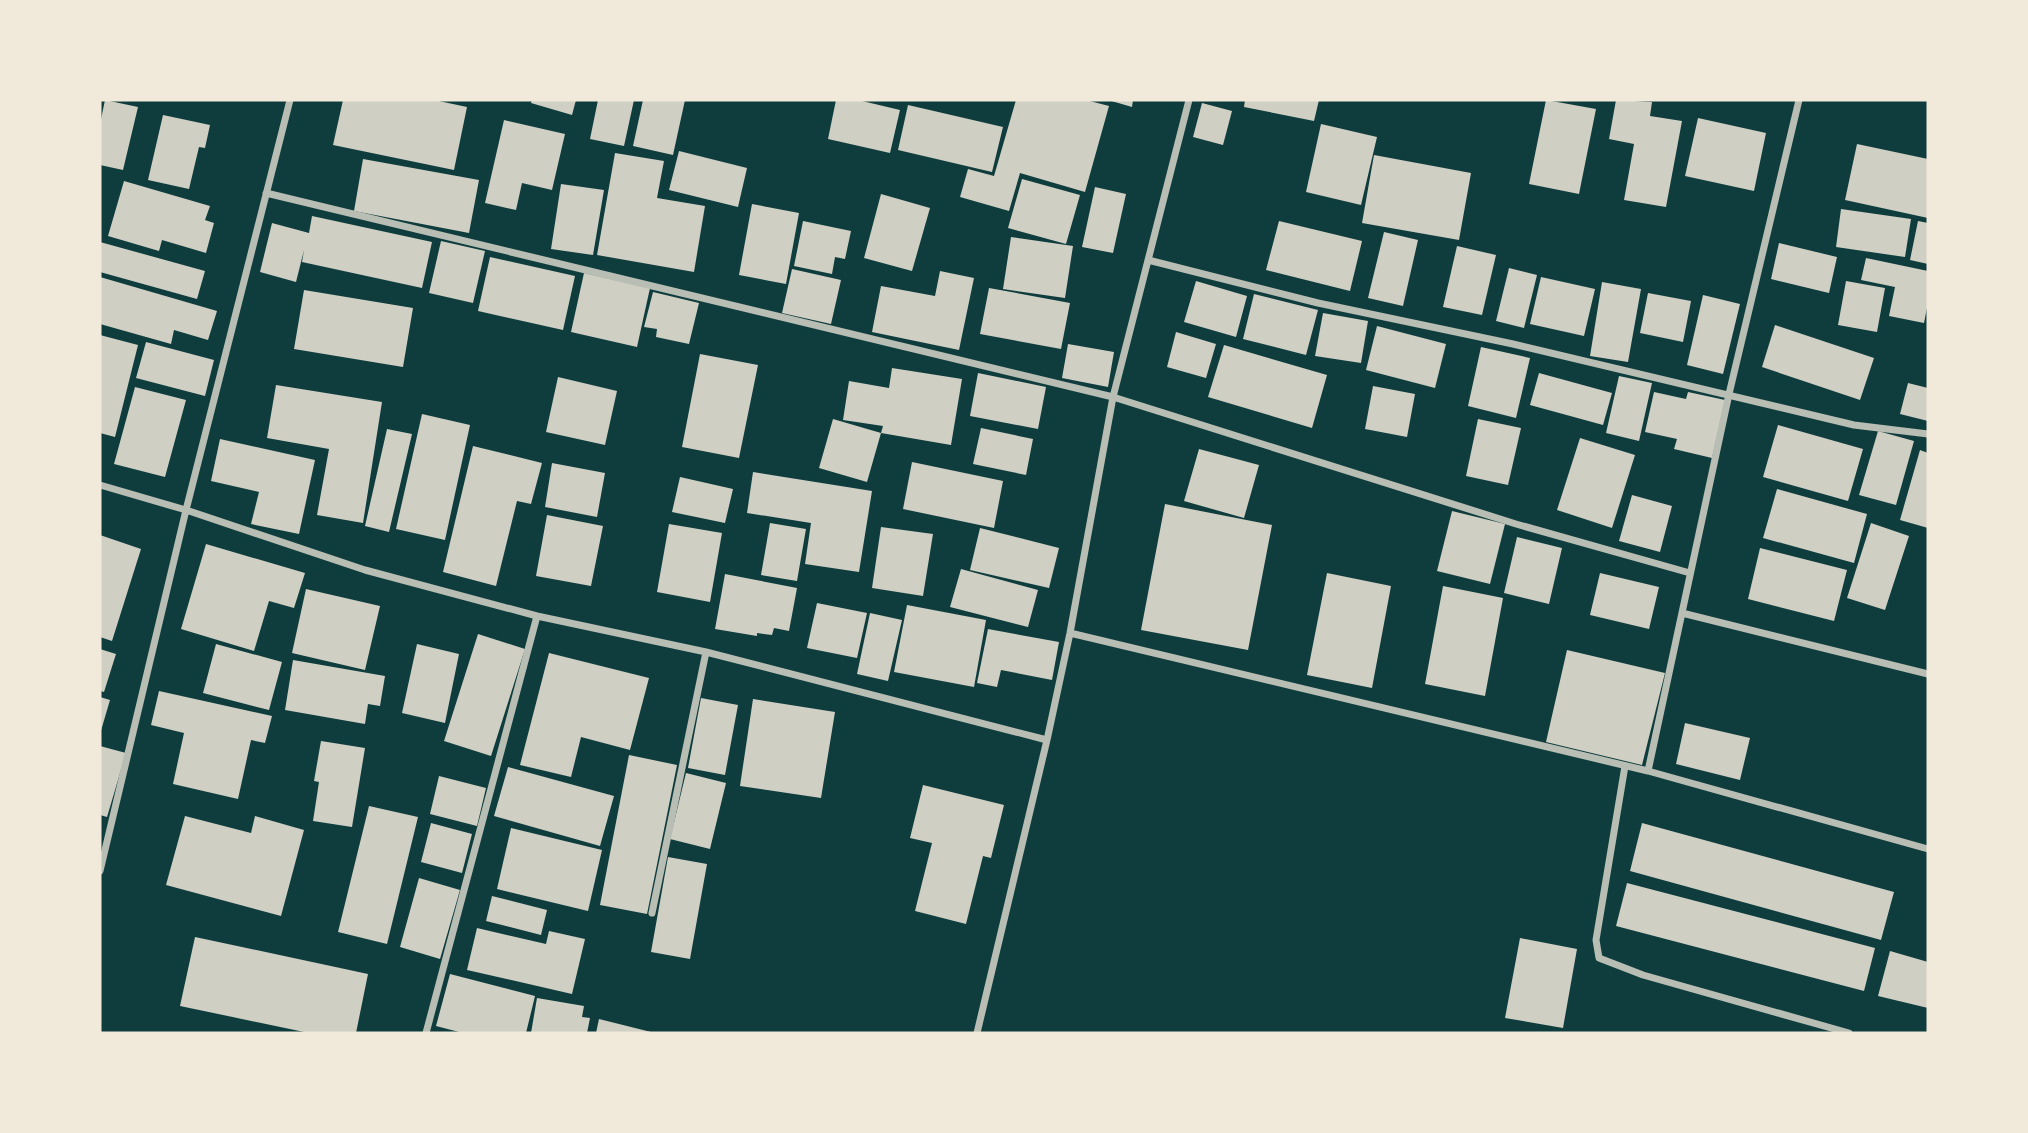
<svg xmlns="http://www.w3.org/2000/svg" width="2028" height="1133" font-family="'Public Sans',sans-serif">
  <style>
    .building { fill: #cfcfc3 }
    .lines { fill: none; stroke-linecap: round; stroke-linejoin: round }
    .minor { stroke: #b8beb3; stroke-width: 7 }
  </style>
  <rect width="100%" height="100%" fill="#0f3d3e"/>
  <!-- building -->
  <path class="building" d="M105,100L138,107L123,170L100,165V124Z
    M343,100H434L467,107L454,170L333,145Z
    M532,100H576L572,115L531,103Z
    M598,100H634L624,146L590,139Z
    M643,100H685L673,155L633,146Z
    M836,100H858L900,110L890,153L828,139Z
    M1016,100H1086L1109,106L1085,192L1020,173L1009,211L960,197L968,169L994,176Z
    M1108,100H1133L1132,107Z
    M1245,100H1319L1314,121L1244,107Z
    M1546,100L1596,109L1579,194L1529,184Z
    M1616,100L1652,102L1650,116L1682,121L1666,207L1624,200L1634,144L1609,139Z
    M1202,103L1232,111L1223,145L1193,137Z
    M908,105L1003,127L992,172L898,150Z
    M163,115L210,125L205,148L199,147L189,189L148,180Z
    M1698,118L1766,133L1754,191L1685,176Z
    M504,120L565,134L552,190L522,183L516,210L485,203Z
    M1321,124L1377,137L1361,205L1306,192Z
    M1857,144L1928,159V218L1845,200Z
    M679,151L747,168L738,207L669,190Z
    M615,153L664,161L657,198L705,206L694,272L597,255Z
    M1374,155L1471,173L1459,240L1362,223Z
    M363,159L479,180L469,233L354,211Z
    M1022,179L1080,195L1066,244L1008,228Z
    M124,181L210,206L205,220L214,223L206,253L162,240L159,251L108,236Z
    M561,184L604,190L593,255L551,249Z
    M1095,187L1126,194L1113,253L1082,247Z
    M881,194L930,208L912,271L864,258Z
    M752,204L799,213L786,284L739,275Z
    M1841,209L1911,219L1905,257L1836,247Z
    M312,216L432,242L422,288L302,262L304,250L296,282L260,272L272,223L309,233Z
    M803,221L851,231L845,259L835,257L832,274L794,266Z
    M1279,221L1362,241L1350,291L1266,270Z
    M1918,221L1928,223V264L1910,260Z
    M1384,232L1418,240L1403,306L1368,298Z
    M1011,237L1073,246L1065,298L1003,289Z
    M441,241L485,251L473,303L429,293Z
    M100,242L205,271L197,299L100,272Z
    M1779,243L1837,257L1829,293L1771,279Z
    M1457,246L1496,255L1482,315L1443,307Z
    M490,257L575,276L563,330L478,311Z
    M1866,258L1928,271V303L1924,323L1889,316L1895,287L1861,280Z
    M1509,268L1537,275L1524,328L1496,321Z
    M792,269L841,280L831,324L782,313Z
    M940,271L974,278L959,350L872,332L881,286L935,296Z
    M584,273L650,288L637,347L571,332Z
    M100,277L217,311L208,340L174,330L171,344L100,324Z
    M1541,277L1595,289L1584,336L1530,324Z
    M1196,281L1247,296L1236,337L1184,322Z
    M1846,281L1885,288L1877,332L1838,325Z
    M1602,282L1641,289L1628,362L1590,356Z
    M989,288L1070,303L1061,349L980,334Z
    M304,290L413,308L403,367L294,349Z
    M653,292L699,303L689,344L656,337L657,329L644,327Z
    M1648,293L1691,301L1683,342L1640,333Z
    M1254,294L1318,310L1306,355L1243,339Z
    M1703,295L1740,304L1723,374L1687,365Z
    M1323,313L1368,321L1361,363L1315,356Z
    M1775,325L1874,358L1860,400L1762,367Z
    M1377,326L1446,344L1435,388L1366,370Z
    M1176,332L1216,344L1206,378L1167,367Z
    M100,335L138,345L115,437L100,433Z
    M146,342L214,360L205,396L136,378Z
    M1068,344L1114,352L1108,387L1062,378Z
    M1224,345L1327,375L1312,428L1208,397Z
    M1481,347L1530,358L1516,418L1468,406Z
    M700,354L758,365L739,458L682,447Z
    M892,368L962,379L951,445L881,433L883,426L843,420L849,381L889,388Z
    M978,373L1046,387L1038,429L970,416Z
    M1539,373L1612,393L1603,425L1530,405Z
    M1619,376L1652,383L1639,441L1606,433Z
    M558,377L617,391L605,445L546,432Z
    M1908,383L1928,388V421L1900,414Z
    M276,385L382,402L363,523L317,515L329,449L267,438Z
    M1373,386L1415,394L1407,437L1365,429Z
    M135,387L186,400L165,477L114,464Z
    M1654,392L1686,399L1688,392L1725,400L1712,458L1674,449L1677,439L1645,432Z
    M422,414L470,425L445,540L396,529Z
    M833,419L881,433L867,482L819,468Z
    M1478,419L1521,428L1508,485L1466,476Z
    M1778,425L1863,449L1848,501L1763,477Z
    M981,428L1033,439L1026,475L973,464Z
    M387,429L412,434L389,532L365,526Z
    M1878,431L1914,441L1896,505L1859,495Z
    M1580,438L1635,455L1612,528L1557,510Z
    M220,439L315,460L299,534L251,524L259,492L211,481Z
    M473,446L542,463L531,504L517,501L496,586L443,572Z
    M1199,449L1259,465L1244,518L1184,501Z
    M1920,450L1928,453V528L1900,520Z
    M912,462L1003,481L994,528L903,509Z
    M552,463L605,473L597,517L545,507Z
    M753,472L872,491L859,572L805,564L811,523L747,513Z
    M680,477L733,489L725,523L672,512Z
    M1777,489L1867,514L1854,563L1763,538Z
    M1632,495L1672,506L1660,552L1619,541Z
    M1165,504L1272,525L1248,650L1141,630Z
    M1452,511L1505,524L1490,584L1437,571Z
    M547,515L603,526L591,586L536,576Z
    M770,523L806,529L797,581L761,575Z
    M1871,523L1909,536L1885,610L1847,598Z
    M669,524L722,533L710,602L657,592Z
    M881,527L933,534L923,596L872,588Z
    M980,528L1059,548L1049,588L970,570Z
    M100,535L141,549L112,641L100,637Z
    M1517,537L1562,548L1549,604L1504,593Z
    M206,544L305,573L294,608L269,601L254,651L181,629Z
    M1760,548L1847,570L1834,621L1748,599Z
    M961,569L1038,590L1028,627L950,607Z
    M1327,573L1391,586L1372,688L1307,675Z
    M1600,573L1659,587L1649,629L1590,615Z
    M725,574L797,588L789,631L774,628L772,635L757,633V636L715,629Z
    M1443,586L1503,598L1485,696L1425,684Z
    M306,589L380,606L365,670L292,653Z
    M817,603L867,613L857,658L807,648Z
    M907,605L986,620L974,687L894,672Z
    M870,613L902,620L888,681L857,674Z
    M988,629L1059,642L1052,680L1001,670L997,687L977,683Z
    M478,634L525,649L491,756L444,741Z
    M216,644L282,662L269,710L203,693Z
    M417,644L459,654L445,723L402,713Z
    M100,649L116,654L104,692L100,691Z
    M1567,650L1665,673L1642,765L1546,742Z
    M549,653L649,678L630,750L581,737L571,777L520,765Z
    M293,660L385,676L380,706L368,704L365,724L285,710Z
    M159,691L272,716L265,743L251,740L238,799L173,784L184,733L151,725Z
    M100,697L110,700L100,734Z
    M701,698L738,705L725,775L688,768Z
    M753,699L835,712L821,798L740,786Z
    M1685,723L1750,738L1740,780L1676,764Z
    M321,741L365,748L352,827L313,821L319,782L314,781Z
    M100,746L126,753L107,817L100,815Z
    M629,755L677,765L647,914L600,905Z
    M508,767L614,796L600,846L494,816Z
    M686,773L726,783L710,849L670,839Z
    M439,776L486,788L477,826L430,814Z
    M923,785L1004,805L991,858L983,856L966,924L915,911L932,843L910,838Z
    M369,806L418,817L387,944L338,932Z
    M185,816L251,833L255,816L304,830L281,916L166,885Z
    M431,823L472,834L462,873L421,862Z
    M1642,823L1894,892L1881,940L1630,871Z
    M511,828L602,850L588,911L497,889Z
    M668,857L707,864L690,959L651,952Z
    M419,878L460,890L440,959L400,947Z
    M1627,883L1875,948L1864,991L1616,926Z
    M492,896L547,910L541,935L486,921Z
    M477,928L546,944L549,931L585,939L572,994L467,970Z
    M195,937L368,974L356,1033H309L180,1006Z
    M1520,938L1577,949L1563,1028L1505,1018Z
    M1890,951L1928,962V1008L1878,996Z
    M450,974L535,996L526,1033H463L436,1026Z
    M537,998L584,1006L582,1017L590,1018L587,1033H531Z
    M599,1019L651,1032V1033H596Z"/>
  <g class="lines">
    <!-- minor -->
    <path class="minor" d="M266,193L1113,397L1516,524L1690,573
      M1148,260L1318,303L1513,344L1854,425L1928,434
      M100,485L186,510L365,570L537,616L706,652L1047,740
      M1682,613L1928,674
      M1070,633L1648,771L1928,849
      M1625,766L1596,940L1599,958L1643,975L1849,1033
      M1648,771L1729,394L1799,100
      M100,871L186,510L290,100
      M652,913L706,652
      M426,1033L537,616
      M977,1033L1047,740L1070,633L1113,397L1189,100"/>
  </g>
  <!-- border -->
  <rect width="2028" height="1133" fill="none" stroke="#f1e9da" stroke-width="203"/>
</svg>
